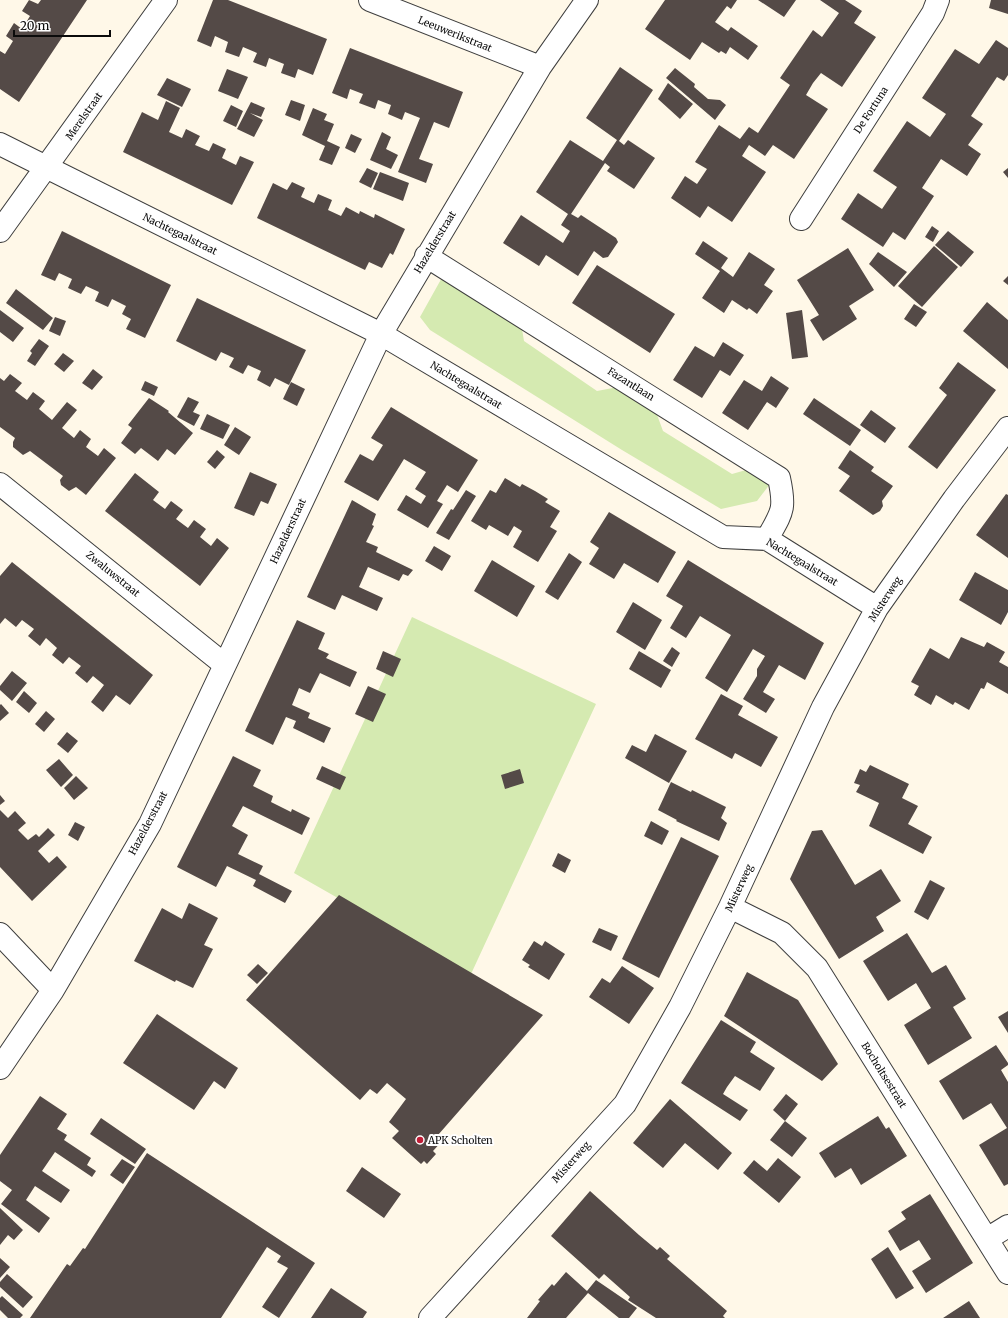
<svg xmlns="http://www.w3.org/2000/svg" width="1008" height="1318" font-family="Merriweather,serif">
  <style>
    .green { fill: #d5eab1 }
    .building { fill: #544a47 }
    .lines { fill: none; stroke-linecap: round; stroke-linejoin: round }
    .minor-casing { stroke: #3e3e3e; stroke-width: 24 }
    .minor { stroke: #fff; stroke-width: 22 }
    .poi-dot { fill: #bf1e37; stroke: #fff; stroke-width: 1.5 }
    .labels { text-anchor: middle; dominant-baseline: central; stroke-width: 4; stroke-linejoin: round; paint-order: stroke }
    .street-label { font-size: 10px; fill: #0b0b0b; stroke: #fff }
    .poi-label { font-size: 10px; fill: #0b0b0b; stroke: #fff; text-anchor: start }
  </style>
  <rect width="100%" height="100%" fill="#fff8e8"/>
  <!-- green -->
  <path class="green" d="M444,274L521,323L524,341L597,391L618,387L656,412L663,431L732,474L746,470L770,484L757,501L721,509L622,450L430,330L420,317Z
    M412,617L596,704L471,974L294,873Z"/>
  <!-- building -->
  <path class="building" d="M29,0L38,4L41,0H87L19,102L0,89V51L5,54L13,41L6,36L14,23L22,29L30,16L22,11Z
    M213,0H228L327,39L313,75L298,69L295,78L281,73L284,64L269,58L266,67L253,62L257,53L243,47L239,57L225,52L228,42L215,36L211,47L197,41Z
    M665,0H737L731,9L727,6L715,22L728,31L731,27L758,46L748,60L730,47L726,54L721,51L719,53L702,42L690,60L645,29Z
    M758,0H796L784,17Z
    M820,0H845L862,11L854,23L876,37L842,87L821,73L813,83L806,95L828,109L794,159L773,145L765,156L749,145L742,156L766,172L732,222L708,206L700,218L671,198L685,176L697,184L707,169L695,162L719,125L740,139L749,127L758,133L790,85L780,78L813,30L822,37L839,13Z
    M991,0H1008V14L989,8Z
    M996,40L1008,48V75L1004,81L997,77L971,116L983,124L968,145L981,154L967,176L941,159L922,188L934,196L905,240L893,232L883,247L841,219L858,193L882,209L897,187L873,171L907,121L930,137L946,114L922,98L955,49L979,64Z
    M350,48L463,92L449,128L434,122L419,159L433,164L426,183L398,172L420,118L405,112L402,120L388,114L391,105L378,100L375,109L359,103L363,94L350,89L347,99L332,93Z
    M620,67L653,90L619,141L624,145L628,140L655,158L634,189L607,171L610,167L605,163L571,214L578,218L581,215L616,238L618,242L608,257L603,258L594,251L578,276L546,255L539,266L503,243L521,215L563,243L570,231L561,225L568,214L536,192L570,140L603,161L617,140L586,118Z
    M675,68L695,84L694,87L708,99L720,100L726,105L715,120L666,78Z
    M227,69L248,77L238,99L218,91Z
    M167,78L191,89L182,107L157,95Z
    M668,83L693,104L680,119L658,99Z
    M291,100L305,105L300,121L285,115Z
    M166,101L180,108L169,132L182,138L186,129L200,136L195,145L209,151L213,143L226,149L222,158L236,165L240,156L254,162L232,205L123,152L142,112L158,120Z
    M251,102L265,108L261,117L250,113L263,120L254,137L237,129Z
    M231,105L243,111L236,127L223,121Z
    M313,108L327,114L324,120L334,124L327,141L340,147L332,165L319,160L325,146L302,135Z
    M382,132L391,137L386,149L398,155L391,169L370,160Z
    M351,134L362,139L355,153L345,148Z
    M367,168L378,173L371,188L359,182Z
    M1008,168V178L1003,172Z
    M380,172L409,183L403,201L373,189Z
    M292,182L305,188L301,197L314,203L318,194L332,200L328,210L341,216L346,207L359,214L360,211L374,218L375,214L405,229L393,255L390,253L382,268L369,262L365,270L257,218L273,183L287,190Z
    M932,226L939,231L933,242L925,237Z
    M62,231L171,285L145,338L126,329L131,319L122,314L126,306L112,299L108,307L95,301L99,292L86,286L81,294L68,288L72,279L59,273L55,281L41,275Z
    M948,231L974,252L961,267L935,245Z
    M703,241L728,258L721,268L733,277L749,252L775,269L764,285L773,291L757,314L749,308L747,310L732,300L724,313L702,298L720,271L695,254Z
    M934,246L958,267L922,307L898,286Z
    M848,248L874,290L849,306L857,319L823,341L810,320L819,315L797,280Z
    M878,252L907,272L894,287L869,264Z
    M597,265L675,314L650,353L572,303Z
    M1008,276V285L1003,281Z
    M16,289L53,318L43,330L6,303Z
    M197,298L306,350L289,385L275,378L270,387L257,380L261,371L248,365L243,374L229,367L234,358L221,352L216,361L176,341Z
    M987,302L1008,320V369L963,331Z
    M914,304L927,312L916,327L904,319Z
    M0,310L24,328L13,342L0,332Z
    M802,310L808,357L792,359L786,313Z
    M55,317L66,321L60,336L49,331Z
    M39,339L49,346L35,366L27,361L32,353L30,351Z
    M723,342L744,355L730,376L720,370L702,398L673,380L695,346L714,357Z
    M63,353L74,361L64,372L54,364Z
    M958,362L996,390L937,469L908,447L947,395L939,388Z
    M93,369L103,377L92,390L82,383Z
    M10,374L22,383L15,391L27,400L33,392L45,401L39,409L52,420L67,402L77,410L62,428L74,438L80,430L91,439L86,447L98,456L104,448L116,458L86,495L76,487L69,491L61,485L60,480L63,476L30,451L23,455L13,447V442L15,438L0,427V378L4,381Z
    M771,376L789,388L776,408L767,402L748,430L722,413L744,380L762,391Z
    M145,381L158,387L154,396L141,390Z
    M291,382L305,389L297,406L283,399Z
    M188,397L199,402L193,412L200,415L194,426L177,417Z
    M149,398L169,411L168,412L193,433L175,455L167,449L158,461L141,448L135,454L121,443L132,428L128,425Z
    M814,398L861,430L850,446L803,414Z
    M391,407L478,460L458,492L447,485L437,501L443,504L428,528L397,510L406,495L421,504L426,496L415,489L426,472L404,459L378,501L344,482L360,454L373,461L383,445L371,438Z
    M871,410L896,428L885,443L860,425Z
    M207,414L230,425L223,439L200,429Z
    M235,427L251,437L239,455L224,445Z
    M217,450L225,457L215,469L207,462Z
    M850,450L874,467L871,471L893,486L882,501L883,506L880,511L873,515L839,491L850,476L838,468Z
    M250,472L277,484L268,504L261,501L254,516L234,508Z
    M135,473L159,492L153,500L165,509L171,501L183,510L176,519L188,528L194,520L206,529L200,537L211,546L217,538L229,548L200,586L105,511Z
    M505,478L520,487L522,484L535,491L548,499L545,502L560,511L550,527L557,531L538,562L513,547L522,531L514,526L508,536L489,525L486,530L471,521L490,490L496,493Z
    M466,490L476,496L449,540L436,533L451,509L453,510Z
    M1006,494L1008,495V558L976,535Z
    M352,500L376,514L372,525L374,526L366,542L378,547L376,552L413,570L408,576L403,574L399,581L368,567L359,587L383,598L377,611L342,595L335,610L307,597Z
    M609,512L676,552L658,583L624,563L614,579L589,564L599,548L590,542Z
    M434,546L451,556L442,571L425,561Z
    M569,553L582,562L558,600L545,592Z
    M492,560L535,586L517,617L474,591Z
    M688,560L824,643L805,680L779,665L763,692L775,699L766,713L743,699L757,676V669L765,656L753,649L727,692L705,678L731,635L700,616L686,638L670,628L683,606L666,596Z
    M12,562L153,675L130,705L116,695L103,712L91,702L104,685L93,676L87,683L75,673L81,666L69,657L63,664L52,655L57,648L46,638L40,646L28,636L34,629L22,620L16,627L5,618L0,624V576Z
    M975,572L1008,590V612L1001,625L959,600Z
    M633,602L662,620L645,650L616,632Z
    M297,620L325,633L318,649L329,654L326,658L357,672L350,687L320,673L310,693L299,688L292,705L310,713L308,718L331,728L324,743L293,728L296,721L286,717L273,745L245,731Z
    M961,637L984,647L987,642L1005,652L999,662L1008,667V694L987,682L984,689L981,688L969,710L955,702L953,705L936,695L931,705L914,695L919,686L911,682L930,648L949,659Z
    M672,647L680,653L672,667L663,661Z
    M383,651L401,659L393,677L376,669Z
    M639,651L671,670L661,688L629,669Z
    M12,671L27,683L12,701L0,690V686Z
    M368,686L386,694L373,722L355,714Z
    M24,691L37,703L29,713L16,702Z
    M721,694L743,706L738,715L778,737L761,767L735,753L732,759L695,739Z
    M1,704L9,713L0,721V705Z
    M46,711L55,719L44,732L35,724Z
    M67,732L78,741L68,753L57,744Z
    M655,734L687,751L669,783L625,758L632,745L646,752Z
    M233,756L261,770L253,786L273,796L271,802L291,812L292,809L310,818L302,835L243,806L232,826L248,835L238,854L263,866L259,874L292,891L285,903L253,886L256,880L227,866L216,887L177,867Z
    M59,759L73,775L61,787L46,770Z
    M870,765L909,784L902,798L918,806L908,824L932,837L923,854L869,826L879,803L856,792L860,785L854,783L860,769L866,772Z
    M322,766L346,777L340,790L316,779Z
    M520,769L524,783L505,789L501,775Z
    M76,776L88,788L74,800L64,788Z
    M671,782L691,792L692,790L726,807L721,818L727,823L719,841L676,821L677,820L658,810Z
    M0,795L5,801L0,805Z
    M0,810L8,818L15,811L26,823L18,830L28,840L36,834L39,837L48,828L55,835L38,851L49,863L57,856L67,867L32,901L0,867Z
    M651,821L669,831L662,845L644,836Z
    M75,822L85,827L78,841L68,835Z
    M822,830L855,885L881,869L901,901L876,917L884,931L839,959L790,879L812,831Z
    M681,837L719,856L659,978L622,959Z
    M558,853L571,860L565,873L552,866Z
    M930,880L945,888L928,920L914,912Z
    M339,895L543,1015L438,1135L443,1140L433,1151L436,1154L427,1164L424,1161L421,1164L392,1138L399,1131L389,1122L406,1099L387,1083L377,1094L370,1089L360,1100L246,1000Z
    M189,903L218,918L204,945L213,949L193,988L176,980L175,982L134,961L162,908L182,919Z
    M599,928L618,936L611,951L592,942Z
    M907,933L932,973L946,965L966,999L953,1007L972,1038L928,1065L904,1025L931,1008L916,983L888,1001L863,961Z
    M534,941L542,946L545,941L565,954L549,980L528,967L530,965L522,960Z
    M258,964L268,973L257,984L247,975Z
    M622,966L654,988L629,1024L589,997L602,978L610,983Z
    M747,972L798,1000L838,1064L822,1081L724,1016Z
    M1008,1011V1033L998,1017Z
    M157,1014L238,1068L225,1089L214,1081L194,1110L123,1063Z
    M721,1020L756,1042L750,1052L775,1068L760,1091L735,1076L727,1087L723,1094L748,1110L740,1121L681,1083Z
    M996,1045L1008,1063V1065L1001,1070L1008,1082V1184L1004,1186L979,1145L1007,1128L991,1103L963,1120L939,1081Z
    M786,1094L798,1104L785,1121L773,1110Z
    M40,1096L67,1114L57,1129L67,1135L64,1140L91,1158L87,1165L96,1171L92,1177L55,1152L42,1171L70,1190L61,1203L35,1186L26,1200L50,1218L39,1233L1,1204L12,1190L0,1181V1155Z
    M670,1099L732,1153L718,1170L685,1143L663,1168L633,1143Z
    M878,1116L886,1129L889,1127L907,1156L861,1185L851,1168L835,1178L819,1153Z
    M101,1118L146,1149L135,1164L90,1134Z
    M785,1121L807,1138L792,1157L770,1140Z
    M147,1153L315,1263L279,1318L262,1307L288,1268L277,1262L281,1256L267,1247L221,1318H30L67,1264L70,1266L83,1248L85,1249Z
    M778,1158L801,1177L779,1203L743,1173L754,1160L767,1171Z
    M122,1159L135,1167L123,1184L110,1175Z
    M362,1167L401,1194L384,1218L346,1191Z
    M590,1191L639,1235L657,1250L660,1247L670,1256L667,1259L727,1311L723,1316L725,1318H656L628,1300L630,1297L604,1274L599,1279L551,1236Z
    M930,1194L973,1263L926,1293L912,1271L931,1259L919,1240L900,1251L888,1231L906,1219L901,1212Z
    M0,1208L23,1230L14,1240L8,1235L0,1245Z
    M888,1247L914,1288L896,1299L871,1259Z
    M0,1258L10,1267L0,1278Z
    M566,1272L587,1291L596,1280L637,1308L629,1318H619L588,1293L566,1318H527L540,1301L538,1300L552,1284L554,1286Z
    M7,1274L33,1297L23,1308L0,1287V1282Z
    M331,1288L367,1312L363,1318H311Z
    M2,1296L23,1315L20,1318H8L0,1310V1298Z
    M969,1301L980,1318H943Z"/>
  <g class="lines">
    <defs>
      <path id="minor" d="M370,0L540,67
        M0,144L381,334L723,537L767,539L877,608
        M801,219L933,13L938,0
        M0,231L166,0
        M426,256L779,478C786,510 782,512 767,539
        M0,484L225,665
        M730,907L782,933L817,968L1008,1273
        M0,934L53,990
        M0,1068L53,990L150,824L381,334L540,67L587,0
        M987,1239L1008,1226
        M430,1318L625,1104L680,1007L730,907L823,707L877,608L954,499L1008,428"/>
    </defs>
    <!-- minor casing -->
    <use href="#minor" class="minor-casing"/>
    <!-- minor -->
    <use href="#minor" class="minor"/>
  </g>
  <!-- markers -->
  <circle class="poi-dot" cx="420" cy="1140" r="4"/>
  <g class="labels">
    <!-- street labels -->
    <g class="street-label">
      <text transform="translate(455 34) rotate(22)">Leeuwerikstraat</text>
      <text transform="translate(871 110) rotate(-57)">De Fortuna</text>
      <text transform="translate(84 116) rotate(-55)">Merelstraat</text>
      <text transform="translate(180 234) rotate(26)">Nachtegaalstraat</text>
      <text transform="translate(435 242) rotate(-59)">Hazelderstraat</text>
      <text transform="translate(631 384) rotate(32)">Fazantlaan</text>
      <text transform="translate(466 385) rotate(31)">Nachtegaalstraat</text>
      <text transform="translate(288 531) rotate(-65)">Hazelderstraat</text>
      <text transform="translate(802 562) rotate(31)">Nachtegaalstraat</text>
      <text transform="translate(113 574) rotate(39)">Zwaluwstraat</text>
      <text transform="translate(885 599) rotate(-57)">Misterweg</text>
      <text transform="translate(148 823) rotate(-62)">Hazelderstraat</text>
      <text transform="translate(739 888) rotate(-65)">Misterweg</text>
      <text transform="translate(884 1075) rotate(58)">Bocholtsestraat</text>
      <text transform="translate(571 1162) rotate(-48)">Misterweg</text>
    </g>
    <!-- poi labels -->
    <g class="poi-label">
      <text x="428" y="1140">APK Scholten</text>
    </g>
  </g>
  <!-- scale -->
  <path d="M14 30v6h96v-6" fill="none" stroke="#0b0b0b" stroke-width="2"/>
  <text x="20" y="30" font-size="12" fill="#0b0b0b" stroke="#ffffff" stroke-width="3" paint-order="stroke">20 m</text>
</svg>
